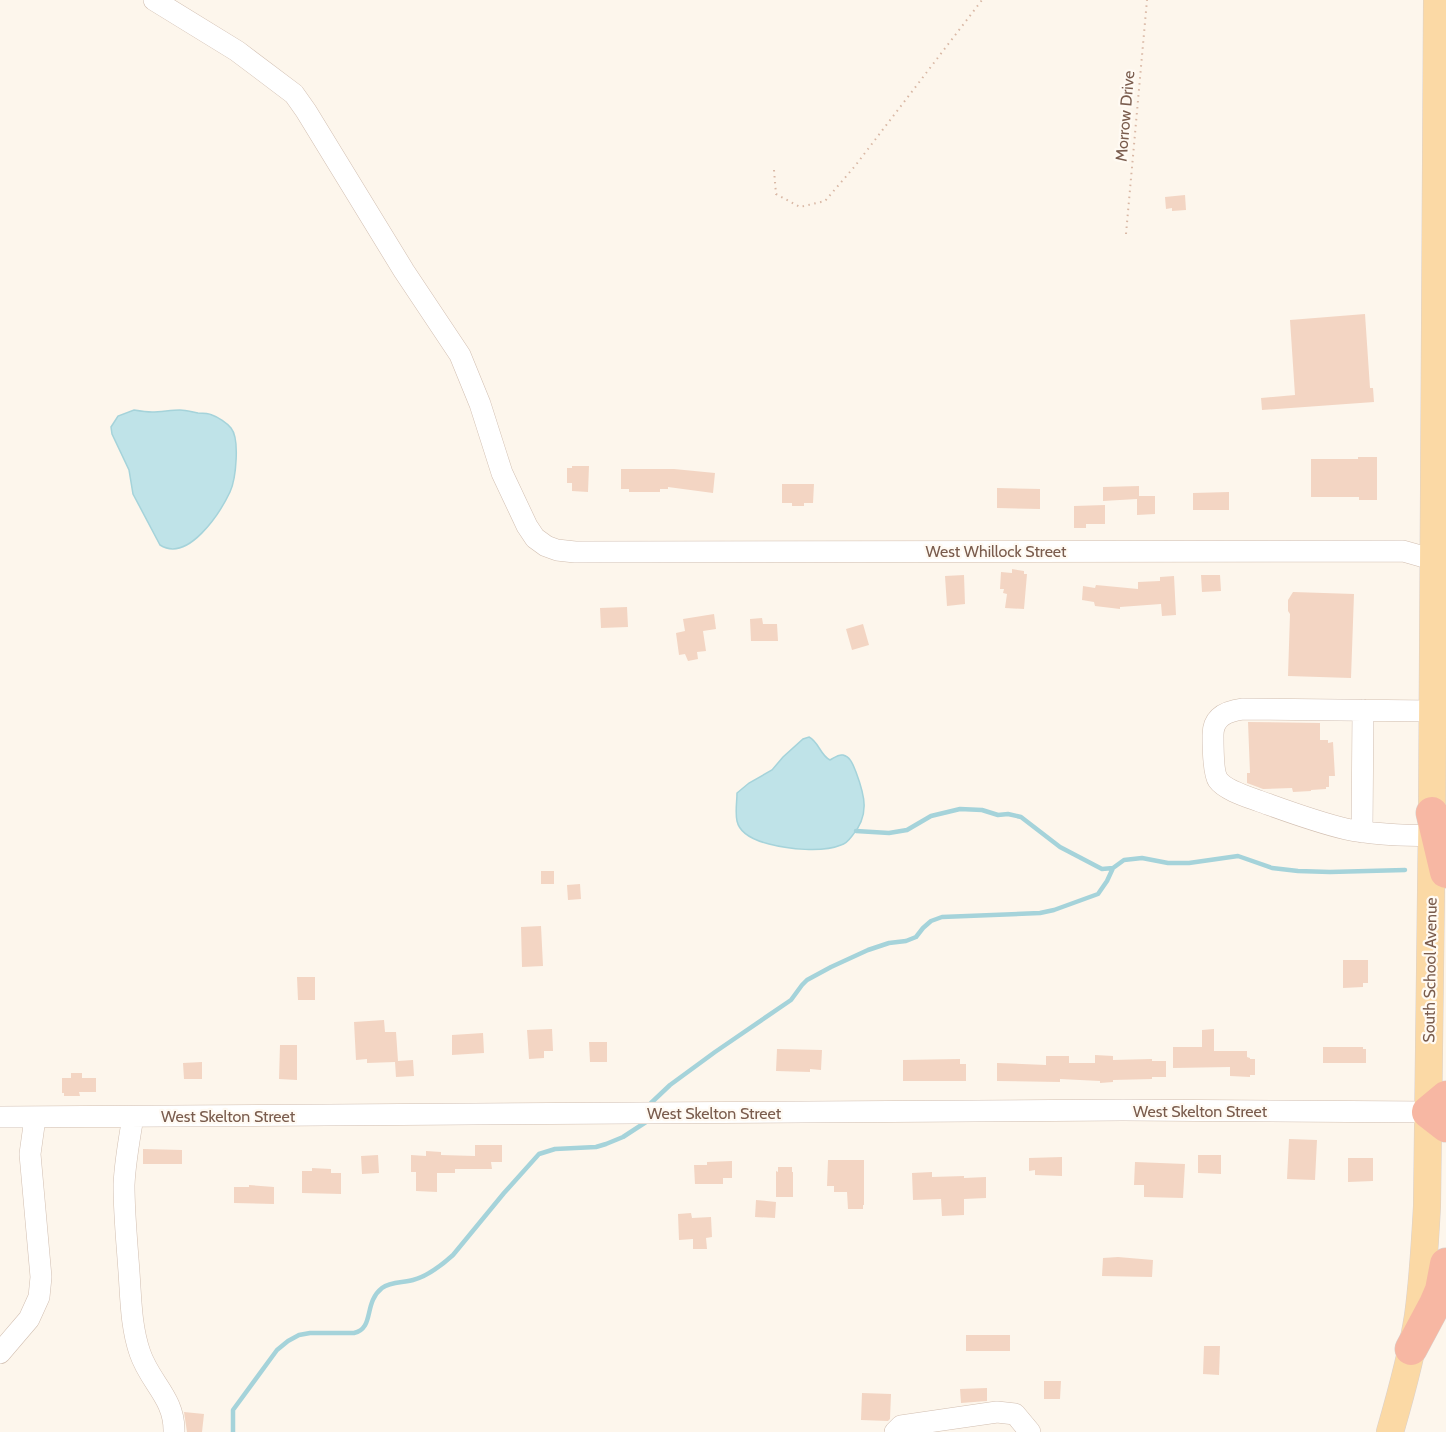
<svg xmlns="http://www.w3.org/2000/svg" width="1446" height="1432" font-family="Cabin,sans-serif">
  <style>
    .water { fill: #bfe3e8; stroke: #a5d3da; stroke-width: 1.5 }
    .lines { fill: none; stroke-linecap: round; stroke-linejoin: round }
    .stream { stroke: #a5d3da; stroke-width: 4.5 }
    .building { fill: #f3d5c3 }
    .minor-casing { stroke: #d1beb0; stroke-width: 22 }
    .major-casing { stroke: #dad1cd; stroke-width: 28 }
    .highway-casing { stroke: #dad1cd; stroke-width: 33 }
    .path { stroke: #d9b8a5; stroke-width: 2; stroke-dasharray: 1.5 4.5; stroke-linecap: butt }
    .minor { stroke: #fff; stroke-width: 21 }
    .major { stroke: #fbd9a5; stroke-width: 27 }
    .highway { stroke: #f7b7a3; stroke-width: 32 }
    .labels { text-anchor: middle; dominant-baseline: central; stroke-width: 4.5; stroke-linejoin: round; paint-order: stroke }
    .street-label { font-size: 16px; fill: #7a5c4d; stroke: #fffaf3 }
  </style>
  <rect width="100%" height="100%" fill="#fdf6ec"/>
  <!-- water -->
  <path class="water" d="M134,410C140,411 146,412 152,412C161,412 171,410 180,410C186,410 192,412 198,413C203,413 208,413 212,415C218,417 227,423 231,428C240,439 236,479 230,492C220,513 188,563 160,545L133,494L129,470L112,434L111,427L118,416Z
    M809,737C819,742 820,755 830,760C834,758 838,754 843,755C851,757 853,765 856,772C865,796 870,815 852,836C849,840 846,844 841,845C822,853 788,849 769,844C757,841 740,835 737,821C735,812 737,802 737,793L749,783L772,770L783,757L803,739Z"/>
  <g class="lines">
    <!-- stream -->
    <path class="stream" d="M856,831L889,833L907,830L931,816L960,809L982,810L998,815L1008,814L1021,817L1060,847L1102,869L1113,868
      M651,1103L670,1085L715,1052L791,1000L802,985L807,980L831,967L868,950L889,943L906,941L916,937L923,928L931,921L942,917L1040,913L1054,910L1098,894L1107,881L1113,868L1124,860L1142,858L1168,863H1189L1238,856L1272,868L1298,871L1330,872L1405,870
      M233,1432V1410L277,1350L288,1341L299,1335L310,1333H354C375,1328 363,1303 382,1288C391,1281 403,1283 413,1280C428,1276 442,1265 453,1255L504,1193L539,1154L555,1149L596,1147L606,1144L623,1137L646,1122"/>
  </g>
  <!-- building -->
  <path class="building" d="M1185,195L1186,210L1172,211V208L1166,209L1165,197Z
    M1365,314L1370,388H1373L1374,402L1262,410L1261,398L1295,395L1290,320Z
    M1358,457H1377V500H1359V497H1311V459H1358Z
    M572,466H589L588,492L572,491V483H567V468H572Z
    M621,469H674L715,473L713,493L668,487V489H660V492H629V489H621Z
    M782,484H814L813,503H804V506H792V503H782Z
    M1139,486V496H1155V514L1137,515V499L1103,501V487Z
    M997,488L1040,489V509L997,508Z
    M1229,492V510H1193V493Z
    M1105,505V524H1086V528H1074V506Z
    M1012,569L1024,571V574H1027L1024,609L1005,608L1007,594L1003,593L1004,589H1000L1001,572L1012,573Z
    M964,575L965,604L947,606L945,576Z
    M1201,575H1220L1221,591L1202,592Z
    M1174,576L1176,615L1162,616L1161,604L1120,607V609L1095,606L1094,602L1082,600L1083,586L1095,588L1096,585L1138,589V582L1160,581V577Z
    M1293,592L1354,594L1351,678L1288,676L1290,614L1288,611V600Z
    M627,607L628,627L601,628L600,608Z
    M714,614L716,629L703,631L706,651L697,652L698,659L688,661L685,654L679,655L676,633L685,631L683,619Z
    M762,618L763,624H777L778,641H751L750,619Z
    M863,624L869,645L852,650L846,629Z
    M1248,722L1320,723V740H1328V743L1333,742L1335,776H1329V787H1326V789L1311,790V791L1293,792L1292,788L1263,789L1247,783V773H1250Z
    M541,871H554V884H541Z
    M580,884L581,899L568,900L567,885Z
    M541,926L543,966L522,967L521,927Z
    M1343,960H1368V983H1363V987L1343,988Z
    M297,977H315V1000H298Z
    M384,1020L385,1032H396L398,1061L413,1060L414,1076L396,1077L395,1062L367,1063V1059L356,1060L354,1022Z
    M552,1029L553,1051H544V1058L529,1059L527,1030Z
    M1214,1029V1051H1247V1057L1250,1058V1059H1255V1075H1250V1077L1230,1076V1067L1173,1068V1047H1202V1030Z
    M483,1033L484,1053L452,1055V1035Z
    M589,1042H607V1062H590Z
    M280,1045H297V1080L279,1079Z
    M1323,1047H1363V1049H1366V1063H1323Z
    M777,1049L822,1050L821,1070L810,1069V1072L776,1071Z
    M1095,1055L1113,1056V1060L1152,1059V1061H1166V1077H1152V1079L1113,1080V1082L1100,1083V1081L1060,1079V1082L997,1081V1063L1046,1065V1056H1069V1063H1095Z
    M960,1059V1064H966V1081H903V1060Z
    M202,1062V1079H184L183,1063Z
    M71,1073H82V1078H96V1092H79L80,1096H64V1093H62V1078H71Z
    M1289,1139L1317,1140L1315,1180L1287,1179Z
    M475,1145H502V1162H491L492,1169H455V1173H437V1192L416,1191V1172H411V1155L426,1156V1151L441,1152V1155L475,1156Z
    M143,1149L182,1150V1164H143Z
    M378,1155L379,1173L362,1174L361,1156Z
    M1198,1155H1221V1174L1198,1173Z
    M1062,1157V1176L1035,1175V1170L1029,1171V1158Z
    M1348,1158H1373V1181L1348,1182Z
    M828,1160H864V1205H863V1209H848L847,1192H834V1186H827Z
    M732,1161V1178H723V1184H695L694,1165H707V1162Z
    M1135,1162L1185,1164L1183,1198L1144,1197V1185H1134Z
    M778,1167H792V1172H793V1197H776V1171L778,1172Z
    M312,1168L331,1169V1173H341V1194L302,1193V1171H312Z
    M932,1172V1177L964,1176V1178L986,1177V1198L964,1199V1215L942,1216L941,1199L913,1200L912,1173Z
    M249,1185L274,1187V1204L234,1203V1187H249Z
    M756,1200L776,1202L775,1218L755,1217Z
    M691,1213L692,1218L711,1217L712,1237L706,1238L707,1249H693V1239L679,1240L678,1214Z
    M1118,1257L1153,1260L1152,1277L1102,1276L1103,1258Z
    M966,1335H1010V1351H966Z
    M1204,1346H1220L1219,1375L1203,1374Z
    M1044,1381H1061L1060,1399H1044Z
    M987,1388V1401L961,1403L960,1389Z
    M862,1393L891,1394L890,1419L888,1421L861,1420Z
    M184,1412L204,1414L202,1432H187Z"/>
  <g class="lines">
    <defs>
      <path id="minor" d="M154,0L237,51L294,94L306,111L404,271L460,355L480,404L502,473L527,526L535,538L546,546L557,550L575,552L1403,551L1445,563
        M1362,832L1363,710
        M1432,836C1404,835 1374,835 1346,829C1316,822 1287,811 1259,801C1248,797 1225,790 1218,780C1213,773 1213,745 1213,735C1213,717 1227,711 1243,709L1432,711
        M0,1117L1123,1110L1428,1112
        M133,1117C129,1140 125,1162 124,1185C124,1214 127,1243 129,1272C131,1300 131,1327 140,1353C150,1383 175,1398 174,1432
        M0,1353L29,1319L39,1297L41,1277L30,1154L35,1118
        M895,1432L901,1426L997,1412L1015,1414L1030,1432"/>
      <path id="major" d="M1390,1432C1401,1394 1412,1355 1418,1316C1423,1279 1425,1243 1427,1206L1432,813L1437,0"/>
      <path id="highway" d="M1432,813L1446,872
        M1446,1097L1428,1112L1446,1126
        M1411,1349L1435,1304L1441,1290L1446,1264"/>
    </defs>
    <!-- minor casing -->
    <use href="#minor" class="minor-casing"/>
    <!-- major casing -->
    <use href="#major" class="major-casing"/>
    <!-- highway casing -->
    <use href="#highway" class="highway-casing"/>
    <!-- path -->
    <path class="path" d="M774,170L776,194L800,207L825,201L855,166L982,0
      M1126,234L1147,0"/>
    <!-- minor -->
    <use href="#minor" class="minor"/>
    <!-- major -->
    <use href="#major" class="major"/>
    <!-- highway -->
    <use href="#highway" class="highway"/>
  </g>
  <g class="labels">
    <!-- street labels -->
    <g class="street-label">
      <text transform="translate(1125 116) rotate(-85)">Morrow Drive</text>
      <text x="996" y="551">West Whillock Street</text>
      <text transform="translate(1430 970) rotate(-89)">South School Avenue</text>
      <text x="1200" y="1111">West Skelton Street</text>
      <text x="714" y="1113">West Skelton Street</text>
      <text x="228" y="1116">West Skelton Street</text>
    </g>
  </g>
</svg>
